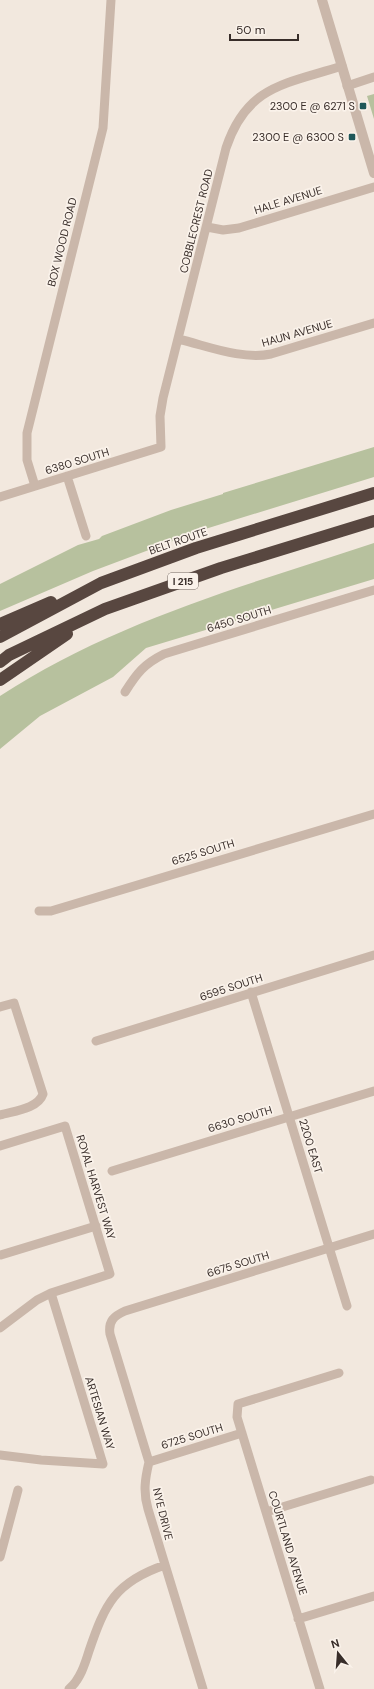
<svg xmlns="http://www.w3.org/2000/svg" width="374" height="1689" font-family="'DM Sans',sans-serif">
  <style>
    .green { fill: #b7c19e }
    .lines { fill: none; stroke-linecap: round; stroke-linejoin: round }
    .minor { stroke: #cab7aa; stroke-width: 9 }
    .tertiary { stroke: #cab7aa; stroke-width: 10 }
    .motorway { stroke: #584740; stroke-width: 12 }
    .poi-dot { fill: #1f5759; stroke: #faf2ea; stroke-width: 1.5 }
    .labels { text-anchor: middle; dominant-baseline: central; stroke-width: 3.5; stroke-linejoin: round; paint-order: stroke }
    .shield { fill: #faf2ea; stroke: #726863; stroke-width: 1 }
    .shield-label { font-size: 10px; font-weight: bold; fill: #382d29 }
    .poi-label { font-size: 11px; fill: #382d29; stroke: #faf2ea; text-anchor: end }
    .street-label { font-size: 11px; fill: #382d29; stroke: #faf2ea }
  </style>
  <rect width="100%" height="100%" fill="#f2e8de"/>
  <!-- green -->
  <path class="green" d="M374,94V119L367,96Z
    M374,447V477L202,530L93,571L0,611V584L78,545L99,539L102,536L171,510L223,494V493Z
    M374,543V579L146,648L113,677L40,716L0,749V696C113,622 247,585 374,543Z"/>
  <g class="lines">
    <!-- minor -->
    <path class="minor" d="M347,86L374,77
      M207,227L223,230L239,228L374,187
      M178,339C208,346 241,360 271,354L374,323
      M67,476L86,536
      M35,486L27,460V433L103,128L111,0
      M0,497L161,447L160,416L163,398L226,148C247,85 286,84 342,66
      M125,692C137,673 144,664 164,654L374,590
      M39,911H51L374,814
      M251,992L347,1306
      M0,1007L14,1003L43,1094C38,1109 13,1111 0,1115
      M96,1041L374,955
      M0,1146L65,1126L110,1274L51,1293L37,1300L0,1328
      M112,1171L374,1091
      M1,1255L96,1226
      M0,1455L41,1460L103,1464L51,1293
      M149,1462L242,1433
      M266,1512L371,1480
      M0,1557L18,1490
      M298,1619L374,1596
      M69,1689C80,1680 85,1664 89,1651C105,1604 115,1582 165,1565
      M203,1689L148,1509C143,1492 145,1479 149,1462L110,1334C108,1321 114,1316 125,1311L374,1234
      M320,1689L237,1417L238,1404L339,1373"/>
    <!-- tertiary -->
    <path class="tertiary" d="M322,0L374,173"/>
    <!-- motorway -->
    <path class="motorway" d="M0,624L51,602
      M0,637L101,583L196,548L374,493
      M0,662L9,655L105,609L221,568L374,521
      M0,680L67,634"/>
  </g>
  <!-- markers -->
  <g class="poi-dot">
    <rect x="359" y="102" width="8" height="8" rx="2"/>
    <rect x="348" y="133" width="8" height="8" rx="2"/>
  </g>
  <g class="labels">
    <!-- shield labels -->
    <rect class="shield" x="168" y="573" width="30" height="16" rx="3"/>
    <g class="shield-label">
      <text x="183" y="581">I 215</text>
    </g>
    <!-- poi labels -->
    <g class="poi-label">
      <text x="355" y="106">2300 E @ 6271 S</text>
      <text x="344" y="137">2300 E @ 6300 S</text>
    </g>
    <!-- street labels -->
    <g class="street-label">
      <text transform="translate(288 200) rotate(-17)">HALE AVENUE</text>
      <text transform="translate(196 221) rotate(-76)">COBBLECREST ROAD</text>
      <text transform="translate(62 242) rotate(-76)">BOX WOOD ROAD</text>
      <text transform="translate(297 333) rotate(-16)">HAUN AVENUE</text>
      <text transform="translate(77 461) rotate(-17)">6380 SOUTH</text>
      <text transform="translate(178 541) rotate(-19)">BELT ROUTE</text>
      <text transform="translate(239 619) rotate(-17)">6450 SOUTH</text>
      <text transform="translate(203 852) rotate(-17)">6525 SOUTH</text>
      <text transform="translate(231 987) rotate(-18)">6595 SOUTH</text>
      <text transform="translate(240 1119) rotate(-17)">6630 SOUTH</text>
      <text transform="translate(311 1146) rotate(73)">2200 EAST</text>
      <text transform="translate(96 1187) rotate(73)">ROYAL HARVEST WAY</text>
      <text transform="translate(238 1264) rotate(-17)">6675 SOUTH</text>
      <text transform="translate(100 1413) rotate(73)">ARTESIAN WAY</text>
      <text transform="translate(192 1436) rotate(-17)">6725 SOUTH</text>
      <text transform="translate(163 1514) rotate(76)">NYE DRIVE</text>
      <text transform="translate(288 1543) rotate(73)">COURTLAND AVENUE</text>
    </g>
  </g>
  <!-- north arrow -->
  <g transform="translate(338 1653) rotate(343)" stroke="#faf2ea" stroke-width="3" paint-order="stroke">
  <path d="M0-3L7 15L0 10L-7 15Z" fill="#382d29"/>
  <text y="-6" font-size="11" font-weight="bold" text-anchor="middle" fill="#382d29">N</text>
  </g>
  <!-- scale -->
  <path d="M230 34v6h68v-6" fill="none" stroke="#382d29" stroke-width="2"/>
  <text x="236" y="34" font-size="12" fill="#382d29" stroke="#faf2ea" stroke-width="3" paint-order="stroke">50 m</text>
</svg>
